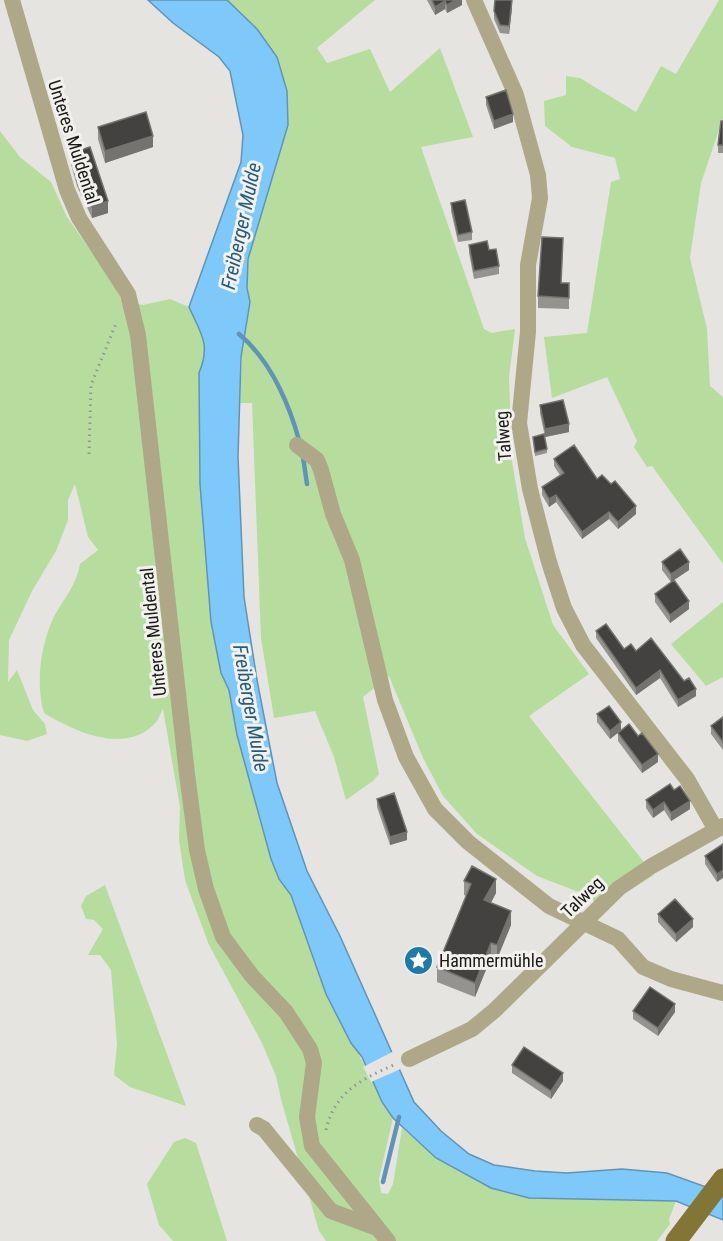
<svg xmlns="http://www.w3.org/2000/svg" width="723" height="1241" font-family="'Roboto Condensed',sans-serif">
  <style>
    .green { fill: #b6dd9e }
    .water { fill: #7fc9fa; stroke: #6094b6; stroke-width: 1.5 }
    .pier { fill: #e5e4e1 }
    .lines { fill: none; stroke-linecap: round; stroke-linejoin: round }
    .stream { stroke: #6094b6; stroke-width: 4.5 }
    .path { stroke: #959593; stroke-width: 3; stroke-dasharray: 1.5 4.5; stroke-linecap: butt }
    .minor { stroke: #afa888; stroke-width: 16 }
    .major { stroke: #837535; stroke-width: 21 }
    .wall { fill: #949390 }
    .shaded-wall { fill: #747370 }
    .building { fill: #434240; stroke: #747370; stroke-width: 1.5 }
    .labels { text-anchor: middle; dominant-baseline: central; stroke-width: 6; stroke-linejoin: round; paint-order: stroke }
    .street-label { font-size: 18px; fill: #191918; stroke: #f2f1ee }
    .poi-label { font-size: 18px; fill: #191918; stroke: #f2f1ee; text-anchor: start }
    .water-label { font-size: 20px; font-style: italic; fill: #255b7d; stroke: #f2f1ee }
  </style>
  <rect width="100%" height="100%" fill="#e5e4e1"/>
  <!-- green -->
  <path class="green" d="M227,0H375L317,48L327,63L370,49L390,92L440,48L473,137L421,147L484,329L492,333L515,329L509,377L512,461L525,538L553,625L589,674L529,716L654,875L603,907L584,894L537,876L477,834L443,796L423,758L389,676L363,697L379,774L373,781L346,800L334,757L315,711L274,718L261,638L252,403H240L243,332L250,302L247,288L248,259L269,187L287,91L277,57L257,29Z
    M719,0H723V118L701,183L690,258L707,329L710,386L723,397V564L652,466L647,467L634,447L637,441L607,377L552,398L544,337L587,333L611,182L620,179L615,158L572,147L545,126L544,101L566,95V76L580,78L636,112L661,66L676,74Z
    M0,131L20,157L51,182L67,217L114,284L122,301L143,305L170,299L189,307L204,336L205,358L199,373L200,484L211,622L221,673L229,690L237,735L271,859L279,879L291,895L326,994L393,1118L379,1179L381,1193L388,1194L393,1184L402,1128L436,1158L491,1188L529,1198L676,1201L669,1219L670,1224L657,1241H326L319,1231L282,1103L276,1076L262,1043L209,945L185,880L179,840L180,807L163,709C161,712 159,718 157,721C127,757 74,731 44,713C36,686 40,652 50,626C58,604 76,589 80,564L98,550L88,537L75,484L68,500V520L56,551L32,591L9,640L8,682L17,670L33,710L45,724L47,734L27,741L0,735Z
    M723,602V677L706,686L671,644Z
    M105,885L186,1106L130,1087L114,1075L117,1044L111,970L100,955H88L103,929L94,920L86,919L81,906L86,896Z
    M185,1138L196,1143L227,1241H173L159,1225L147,1184L174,1142Z"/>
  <!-- water -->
  <path class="water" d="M148,0H227L257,29L277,57L287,91L288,125L248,259L247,288L250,302L241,357L238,457L244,597L257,680L277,783L307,871L340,936L414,1102L441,1131L469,1154L494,1165L535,1171L567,1173L622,1169L667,1173L723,1193V1220L676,1201L529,1198L491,1188L436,1158L393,1118L382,1102L362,1057L351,1043L326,994L291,895L279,879L271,859L237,735L229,690L221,673L211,622L200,484L199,373C211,344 201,334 189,307L241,162L243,135L230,71L219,57L173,23Z"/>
  <!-- pier -->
  <path class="pier" d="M396,1050L403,1068L371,1082L363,1067Z"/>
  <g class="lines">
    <!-- stream -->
    <path class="stream" d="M239,334C271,361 288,401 299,440
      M303,457L307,484
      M383,1182L399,1117"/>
    <!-- path -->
    <path class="path" d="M89,454L91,385L117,321
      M326,1130C335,1091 362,1079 396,1064"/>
    <!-- minor -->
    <path class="minor" d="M12,0L67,190L79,218L128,294L138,335L187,774L197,850L206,889L223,937L252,976L286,1012L310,1049L314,1063L307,1117L312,1146L388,1241
      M474,0L516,95L538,175L540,198L528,265V332L519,423L530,489L549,562L564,608L583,645L687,779L716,830
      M297,445L317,460L321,470L333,514L352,560L385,700L406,757L435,809L468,842L549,906L618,939L643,967L671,979L723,993
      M409,1059L472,1029L495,1010L619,888L650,867L723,826
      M257,1125L264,1129L331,1211L377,1228"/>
    <!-- major -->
    <path class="major" d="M676,1241L723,1179"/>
  </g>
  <!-- wall -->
  <path class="wall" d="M427,0H462V5L447,13L445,9L435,15Z
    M512,8L509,34L500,33L494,19V11Z
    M486,97L513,122L494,129L486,105Z
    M723,121V153H718V145Z
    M98,127L153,147L105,163L98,139Z
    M71,153L108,213L92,218L77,186L71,164Z
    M451,203L472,232V240L458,242L451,211Z
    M469,245L499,266V274L474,279L469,253Z
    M563,250L561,283L569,295V309L538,308V296Z
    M540,405L569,432L545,437L540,413Z
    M533,437L547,449V453L535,456Z
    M554,459L597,479L636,514L618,529L609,519L582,539L556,502L549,507L542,495V487L560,475L554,466Z
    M662,562L689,570L671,582L662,570Z
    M655,594L689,609L670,623L655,602Z
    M596,631L624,649L636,651L696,696L678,707L660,678L636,695L596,638Z
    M597,714L621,730L658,762L642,773L618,741V733L610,739L597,722Z
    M723,717V750L711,734V726Z
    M674,790L690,809L671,821L664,810L653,818L646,808V800Z
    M377,799L407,840L390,845L377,807Z
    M723,844L717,882L705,864V856Z
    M464,881L496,893L491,903L511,925L497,959L491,957L475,997L437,982V967L466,896L464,895Z
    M658,914L693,927L676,942L658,922Z
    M633,1011L675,1012L658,1036L633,1019Z
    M512,1065L563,1081L551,1099L512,1073Z"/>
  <!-- shaded-wall -->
  <path class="shaded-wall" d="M456,0H462V5L447,13V5Z
    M512,0V8L509,34V26Z
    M445,1V9L435,15V7Z
    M513,114V122L494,129V121Z
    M153,136V147L105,163V151Z
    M108,201V213L92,218V207Z
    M569,424V432L545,437V429Z
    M556,495V502L549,507V499Z
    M636,506V514L618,529V522Z
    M609,512V519L582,539V532Z
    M689,562V570L671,582V574Z
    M689,601V609L670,623V615Z
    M660,670V678L636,695V688Z
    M696,689V696L678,707V700Z
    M621,722V730L610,739V731Z
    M658,754V762L642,773V765Z
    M690,801V809L671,821V813Z
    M664,802V810L653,818V810Z
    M407,832V840L390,845V837Z
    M723,870V878L717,882V874Z
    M496,879V893L484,915V900Z
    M511,911V925L497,959V945Z
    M693,919V927L676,942V934Z
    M491,943V957L475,997V983Z
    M675,1004V1012L658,1036V1028Z
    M563,1073V1081L551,1099V1091Z"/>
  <!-- building -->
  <path class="building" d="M432,0H456L447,5L445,1L435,7Z
    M495,0H512L509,26L500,25L494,11Z
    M506,90L513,114L494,121L486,97Z
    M146,112L153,136L105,151L98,127Z
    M721,121H723V145H718Z
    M90,147L108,201L92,207L77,175L71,153Z
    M465,200L472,232L458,235L451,203Z
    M542,237L563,238L561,283H569V298L538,296Z
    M487,241L489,250L496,249L499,266L474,271L469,245Z
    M563,400L569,424L545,429L540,405Z
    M544,434L547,449L535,452L533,437Z
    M574,445L597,479L602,475L611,484L615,481L636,506L618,522L609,512L582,532L556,495L549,499L542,487L564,473L554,459Z
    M680,549L689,562L671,574L662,562Z
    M674,580L689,601L670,615L655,594Z
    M606,624L624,649L631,644L636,651L651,638L684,681L689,678L696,689L678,700L660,670L636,688L596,631Z
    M609,706L621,722L610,731L597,714Z
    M723,717V742L711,726Z
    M629,724L638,736L642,733L658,754L642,765L618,733Z
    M670,784L674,790L680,786L690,801L671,813L664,802L653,810L646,800Z
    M394,793L407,832L390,837L377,799Z
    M723,844V870L717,874L705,856Z
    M472,866L496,879L484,900L511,911L497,945L491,943L475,983L437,967L471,884L464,881Z
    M675,899L693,919L676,934L658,914Z
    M650,987L675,1004L658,1028L633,1011Z
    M524,1047L563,1073L551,1091L512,1065Z"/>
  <!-- icons -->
  <defs>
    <symbol id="sight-disc" viewBox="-11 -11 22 22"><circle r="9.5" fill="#1f7aa8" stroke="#f2f1ee"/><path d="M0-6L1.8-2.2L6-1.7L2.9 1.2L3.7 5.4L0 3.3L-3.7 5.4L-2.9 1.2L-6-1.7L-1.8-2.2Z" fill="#fff"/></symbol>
  </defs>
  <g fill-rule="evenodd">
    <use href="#sight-disc" x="402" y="944" width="33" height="33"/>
  </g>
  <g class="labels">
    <!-- street labels -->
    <g class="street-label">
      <text transform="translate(74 142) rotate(72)">Unteres Muldental</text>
      <text transform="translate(503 436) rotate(-94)">Talweg</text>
      <text transform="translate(153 632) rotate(-96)">Unteres Muldental</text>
      <text transform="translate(582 897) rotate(-44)">Talweg</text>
    </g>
    <!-- poi labels -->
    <g class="poi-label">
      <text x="439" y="960">Hammermühle</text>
    </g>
    <!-- water labels -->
    <g class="water-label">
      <text transform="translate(241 226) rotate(-78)">Freiberger Mulde</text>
      <text transform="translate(251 708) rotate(80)">Freiberger Mulde</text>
    </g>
  </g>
</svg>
